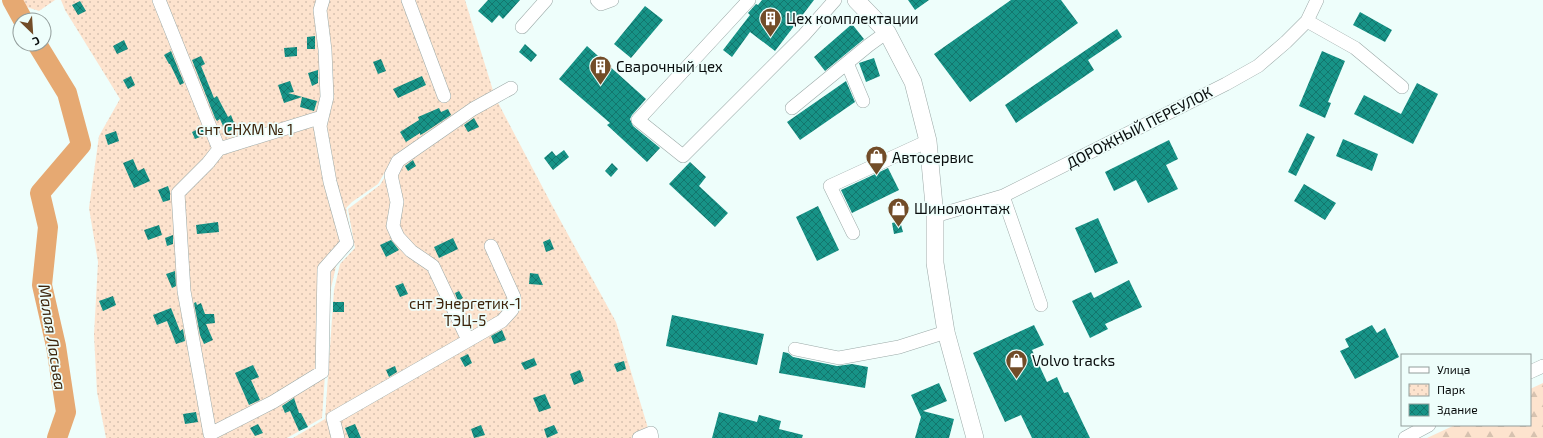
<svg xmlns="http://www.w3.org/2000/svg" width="1543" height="438" font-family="'Exo 2',sans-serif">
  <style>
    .forest { fill: url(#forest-firs) }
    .park { fill: url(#park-dots) }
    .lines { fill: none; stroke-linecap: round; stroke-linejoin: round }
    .river { stroke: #e6a972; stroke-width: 20 }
    .building { fill: url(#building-cross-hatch) }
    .minor-casing { stroke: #9ba9a7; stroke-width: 14 }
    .major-casing { stroke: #9ba9a7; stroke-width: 18 }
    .minor { stroke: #fff; stroke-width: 13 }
    .major { stroke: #fff; stroke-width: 17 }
    .labels { text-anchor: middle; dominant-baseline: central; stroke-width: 3.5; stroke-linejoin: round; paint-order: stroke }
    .poi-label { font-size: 15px; fill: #080c0c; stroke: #eefefb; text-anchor: start }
    .street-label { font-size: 15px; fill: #080c0c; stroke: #eefefb }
    .park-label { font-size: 15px; fill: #3c240b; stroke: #eefefb }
    .water-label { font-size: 16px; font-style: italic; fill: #3e260d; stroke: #eefefb }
  </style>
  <defs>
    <pattern id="forest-firs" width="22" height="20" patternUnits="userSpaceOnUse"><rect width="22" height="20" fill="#fde3ce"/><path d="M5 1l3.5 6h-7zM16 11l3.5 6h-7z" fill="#d7c2b0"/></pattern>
    <pattern id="park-dots" width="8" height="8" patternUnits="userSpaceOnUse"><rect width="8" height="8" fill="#fde3ce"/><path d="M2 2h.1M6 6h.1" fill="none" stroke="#d7c2b0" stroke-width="1.8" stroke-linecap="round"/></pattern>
    <pattern id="building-cross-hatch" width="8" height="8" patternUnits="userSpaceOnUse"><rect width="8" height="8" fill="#179387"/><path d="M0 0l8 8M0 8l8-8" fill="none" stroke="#13766d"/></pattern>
  </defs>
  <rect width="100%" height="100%" fill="#eefefb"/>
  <!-- forest -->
  <path class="forest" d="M1543,383V438H1427L1455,425H1530V389Z"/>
  <!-- park -->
  <path class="park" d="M20,0H55L39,11L24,6Z
    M61,0H465L495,97L554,209L616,322L651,438H293L325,419L334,290L340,264L355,248L348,209L380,185L392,165H389L378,184L352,202L346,208L353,246L337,262L331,288L322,418L287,438H106L97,392L94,335L98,262L89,208L99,136L120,99L65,10Z"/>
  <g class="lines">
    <!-- river -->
    <path class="river" d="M12,0L23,20
      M37,44L67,93L81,145L40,193L48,227L42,285L56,346L66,412L57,438"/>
  </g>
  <!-- building -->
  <path class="building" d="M488,0H520L503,19L499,15L492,23L478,11Z
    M762,0H814L775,51L750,32L732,57L723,50L750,15L748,13L756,4L758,5Z
    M908,0H929L915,10Z
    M1011,0H1061L1078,23L970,102L934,54Z
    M80,1L86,11L78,15L72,5Z
    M645,6L663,20L631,58L614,44Z
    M1360,12L1392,30L1385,42L1353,25Z
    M852,24L864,39L825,71L814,57Z
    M1117,29L1122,37L1088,60L1094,70L1016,123L1005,105Z
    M315,36V49H307V37Z
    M124,40L128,49L117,54L113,46Z
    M525,44L537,55L531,62L519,52Z
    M587,46L646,99L632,115L630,119L633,126L660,148L647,162L607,125L610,123L559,79Z
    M297,47V56L285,57L284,48Z
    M171,51L184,83L180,85L170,64H169L164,55Z
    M1322,51L1345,61L1328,102L1331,103L1325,118L1299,106Z
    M201,56L205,64L201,66L214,98L217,96L228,117L231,115L236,128L226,133L220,119L217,121L215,118L192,60Z
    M874,58L880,76L866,82L859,63Z
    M381,59L386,71L378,74L373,62Z
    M318,70V83L312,86L308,73Z
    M131,76L135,85L128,89L123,80Z
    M422,76L426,85L398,98L393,89Z
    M290,81L294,92L288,93L317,101L314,111L300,107L302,97L284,103L278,85Z
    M846,81L855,102L800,140L787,122Z
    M1417,83L1438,94L1413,144L1354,114L1364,95L1401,114Z
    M439,108L441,112L448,109L451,115L424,133L420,135V133L406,142L400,132L419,120L418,117Z
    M474,118L479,127L468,132L464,125Z
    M202,127L205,135L195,139L192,132Z
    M116,131L119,141L108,145L105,135Z
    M1307,133L1315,137L1296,176L1288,172Z
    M1343,139L1378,154L1372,171L1336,156Z
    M1169,140L1178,159L1166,165L1178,189L1148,203L1136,180L1114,191L1105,172Z
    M564,150L569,157L553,170L544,158L552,151L556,156Z
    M133,159L138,171L144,168L150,181L134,188L123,163Z
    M413,160L416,166L408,171L405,166Z
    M690,162L706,177L699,186L728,213L715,227L669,184Z
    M612,163L618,169L611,177L605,171Z
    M888,168L899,190L852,213L841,190Z
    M1304,184L1336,203L1325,220L1294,201Z
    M168,186L170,192V200L163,202L158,190Z
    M818,206L839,250L817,261L796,217Z
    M1098,218L1118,263L1095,273L1075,228Z
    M900,221L903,232L894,234L892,223Z
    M218,222L219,232L197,234L196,225Z
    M159,225L162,235L148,240L144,230Z
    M173,235V244L167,246L165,238Z
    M453,238L458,249L439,258L434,247Z
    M550,239L554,249L546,252L543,242Z
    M391,240L399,250L386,257L380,245Z
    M175,271L176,286L172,288L166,274Z
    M530,273L538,274L543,285L529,284Z
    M1129,280L1142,307L1105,324L1108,329L1090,338L1072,301L1091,292L1094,298Z
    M403,283L408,294L400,297L395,286Z
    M459,291L463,298L458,301L455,293Z
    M113,296L116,305L103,311L99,301Z
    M196,302L197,305L201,303L205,314H214L215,323L206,324L213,340L204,344L200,335L194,303Z
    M333,302H344V312H333Z
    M171,308L180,331L183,329L185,341L176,344L167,321L157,325L153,315Z
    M672,315L764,334L757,365L666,346Z
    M1034,325L1044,345L1032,350L1047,382L1057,377L1064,393L1068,392L1090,438H1032L1021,415L1005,422L973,353Z
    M1372,325L1377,333L1385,328L1399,357L1355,379L1340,351L1349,347L1345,339Z
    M502,330L506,340L494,344L491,336Z
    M783,352L788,353L793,357L837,366L852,364L868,367L865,388L779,373Z
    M468,354L472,363L465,367L460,358Z
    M534,358L537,365L525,370L521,363Z
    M624,361L626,369L617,372L614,364Z
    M253,365L259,377L251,380L260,400L249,405L235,373Z
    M395,366L397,372L389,377L386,370Z
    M580,370L584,381L574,385L570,374Z
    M939,383L947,401L923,411L954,419L949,438H915L921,417L911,395Z
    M545,394L551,408L539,412L533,398Z
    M294,398L299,413H301L308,427L299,431L290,411L285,413L282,406Z
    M196,412L198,422L185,424L183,414Z
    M719,412L757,422L759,415L781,421L779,429L803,435L802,438H712Z
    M258,424L263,433L255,436L250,428Z
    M355,424L361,438H349L345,428Z
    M481,425L485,435L474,438L471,429Z
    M554,425L558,433L547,438L544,429Z"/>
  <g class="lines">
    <defs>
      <path id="minor" d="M159,0L219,149
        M408,0L444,96
        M597,0L601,4L612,0
        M749,0L638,120L683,156L804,35L835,0
        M1307,21L1355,48L1402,87
        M522,27L546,0
        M847,63L863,101
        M792,108L869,45L887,32
        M322,117L219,149L208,163L178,193L184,291L210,434L273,402L322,372L324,269L347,243L330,182L320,126L327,97L325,50L320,10L323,0
        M1003,196L1041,305
        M935,216L1003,196L1226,84L1258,66L1286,42L1307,21L1317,0
        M853,233L830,186L928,141
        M468,340L433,266L411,251L398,237L393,226L397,202L391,175L398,161L473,109L511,88
        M795,349L839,358L899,347L946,332
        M1530,372L1543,366
        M338,438L333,418L502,321L512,310L514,297L491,246
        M639,438L651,433L652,438
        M1405,438L1429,425"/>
      <path id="major" d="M856,0L887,32L913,82L928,141L935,216V263L946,332L975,438"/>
    </defs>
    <!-- minor casing -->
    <use href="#minor" class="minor-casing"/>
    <!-- major casing -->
    <use href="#major" class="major-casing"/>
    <!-- minor -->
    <use href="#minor" class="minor"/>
    <!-- major -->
    <use href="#major" class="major"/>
  </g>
  <!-- icons -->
  <defs>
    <symbol id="building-pin" viewBox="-11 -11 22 30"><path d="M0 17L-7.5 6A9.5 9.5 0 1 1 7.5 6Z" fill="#724c28" stroke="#eefefb"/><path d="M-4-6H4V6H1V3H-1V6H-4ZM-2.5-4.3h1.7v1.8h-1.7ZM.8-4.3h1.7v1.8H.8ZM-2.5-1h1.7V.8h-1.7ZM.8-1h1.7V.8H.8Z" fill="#fff"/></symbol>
    <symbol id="shop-pin" viewBox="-11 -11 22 30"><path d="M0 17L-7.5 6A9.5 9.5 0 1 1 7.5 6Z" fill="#724c28" stroke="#eefefb"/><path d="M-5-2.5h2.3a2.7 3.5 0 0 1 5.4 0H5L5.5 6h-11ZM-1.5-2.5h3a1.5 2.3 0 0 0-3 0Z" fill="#fff"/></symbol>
  </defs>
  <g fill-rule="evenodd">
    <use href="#building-pin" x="758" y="6" width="25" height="34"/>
    <use href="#building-pin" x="588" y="54" width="25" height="34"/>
    <use href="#shop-pin" x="864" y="144" width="25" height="34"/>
    <use href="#shop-pin" x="886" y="196" width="25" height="34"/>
    <use href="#shop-pin" x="1004" y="348" width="25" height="34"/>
  </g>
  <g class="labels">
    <!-- poi labels -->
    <g class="poi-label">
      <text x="786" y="18">Цех комплектации</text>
      <text x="616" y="66">Сварочный цех</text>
      <text x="892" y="157">Автосервис</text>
      <text x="914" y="208">Шиномонтаж</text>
      <text x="1032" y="360">Volvo tracks</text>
    </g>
    <!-- street labels -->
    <g class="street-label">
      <text transform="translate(1139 127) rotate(-27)">ДОРОЖНЫЙ ПЕРЕУЛОК</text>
    </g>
    <!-- park labels -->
    <g class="park-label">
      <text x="245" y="129">снт СНХМ № 1</text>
      <text x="465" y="303">снт Энергетик-1<tspan x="465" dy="17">ТЭЦ-5</tspan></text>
    </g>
    <!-- water labels -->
    <g class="water-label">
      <text transform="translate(53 337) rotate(81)">Малая Ласьва</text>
    </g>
  </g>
  <!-- legend -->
  <rect x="1401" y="354" width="130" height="72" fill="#eefefb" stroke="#929d9b"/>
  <rect x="1409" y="367" width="20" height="6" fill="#ffffff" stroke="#929d9b"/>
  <text x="1437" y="374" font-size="12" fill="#080c0c">Улица</text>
  <rect x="1409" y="384" width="20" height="12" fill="url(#park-dots)" stroke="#929d9b"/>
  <text x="1437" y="394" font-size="12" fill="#080c0c">Парк</text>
  <rect x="1409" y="404" width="20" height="12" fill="url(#building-cross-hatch)" stroke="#929d9b"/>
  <text x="1437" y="414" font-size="12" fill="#080c0c">Здание</text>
  <!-- north arrow -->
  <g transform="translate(32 32) rotate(155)"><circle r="19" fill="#eefefb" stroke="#929d9b"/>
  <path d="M0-3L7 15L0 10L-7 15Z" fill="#724c28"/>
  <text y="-6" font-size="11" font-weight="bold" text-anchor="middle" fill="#080c0c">С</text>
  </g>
</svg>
